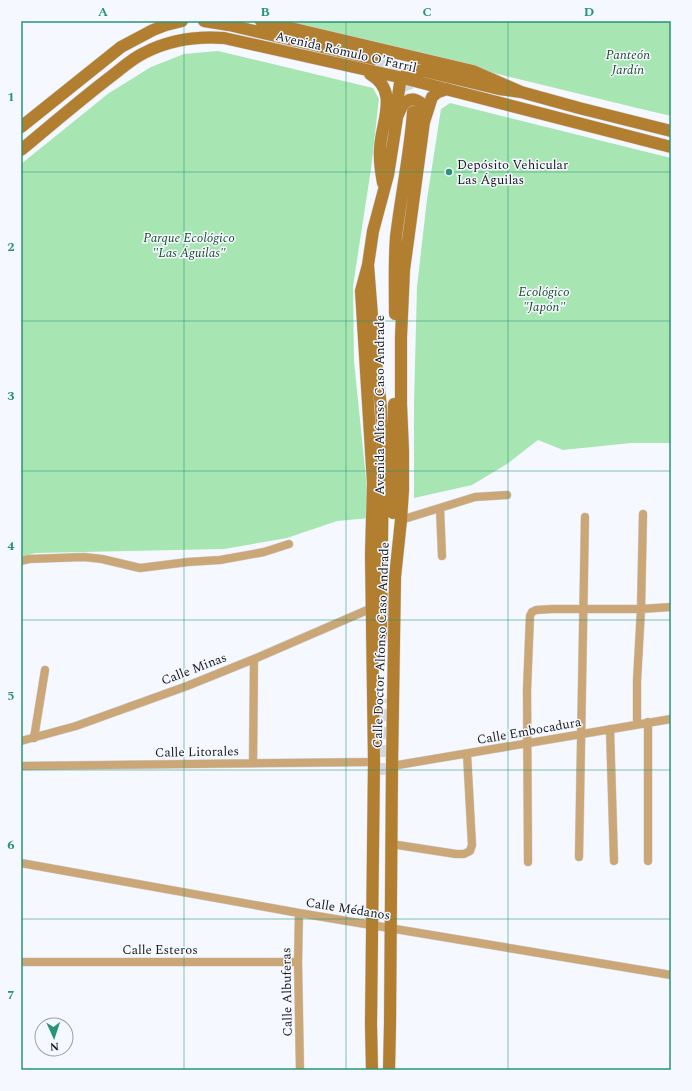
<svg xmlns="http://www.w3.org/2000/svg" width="692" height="1091" font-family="Spectral,serif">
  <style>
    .green { fill: #a7e6b2 }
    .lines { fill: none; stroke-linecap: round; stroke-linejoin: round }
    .secondary-tunnel { stroke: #d4d7dd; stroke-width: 12; stroke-dasharray: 12 6; stroke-linecap: butt }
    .street-casing { stroke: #d2d5db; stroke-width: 9 }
    .secondary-casing { stroke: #d2d5db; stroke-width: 13 }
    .street { stroke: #cba778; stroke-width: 8 }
    .secondary { stroke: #b27e30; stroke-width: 12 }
    .grid { fill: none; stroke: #279474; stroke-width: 1; stroke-opacity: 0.55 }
    .poi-dot { fill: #279474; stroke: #f5f9ff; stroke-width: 1.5 }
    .labels { text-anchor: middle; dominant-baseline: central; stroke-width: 3; stroke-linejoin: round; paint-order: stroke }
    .street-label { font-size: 13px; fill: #18191b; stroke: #f5f9ff }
    .park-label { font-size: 13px; font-style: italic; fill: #1c4d29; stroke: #f5f9ff }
    .poi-label { font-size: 13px; fill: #18191b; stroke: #f5f9ff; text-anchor: start }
    .neatline { fill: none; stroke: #279474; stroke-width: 1.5 }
    .grid-label { font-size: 13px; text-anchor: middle; font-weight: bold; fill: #279474 }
  </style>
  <rect width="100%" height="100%" fill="#f5f9ff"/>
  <!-- green -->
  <path class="green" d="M281,21H671V116L637,108Z
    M218,51L373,88L379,99L371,169L353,286L354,361L370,518L337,521L287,538L224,549L35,553L21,558V164L109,93L151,67L184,54Z
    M450,103L671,158V443H631L563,450L538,440L507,464L472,485L414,498V403L417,287L427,199L441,109Z"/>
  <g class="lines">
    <!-- secondary-tunnel -->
    <path class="secondary-tunnel" d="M374,59C399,66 410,88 413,112
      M386,775V699"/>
    <defs>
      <path id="street" d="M440,508L442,556
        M401,520L475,497L507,495
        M21,561L29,559L84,557L102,559L140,568L188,562L220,560L264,552L289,544
        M648,722V861
        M637,724V681L641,609L643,514
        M610,729L614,861
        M34,738L45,670
        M21,741L76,726L187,686L254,659L372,608
        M253,763L254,659
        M21,766L374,762
        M392,766L671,719
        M391,844L456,854H464L470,851L472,845L467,754
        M579,857L585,517
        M528,862L527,690L530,616L532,612L536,610L552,609H641L671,607
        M21,863L299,913L671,975
        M299,913L298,962L300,1070
        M21,962H298"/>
      <path id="secondary" d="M204,21L229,25L374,59
        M261,21L473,71L521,92L579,108L671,131
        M370,74C400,91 381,122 380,149C379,161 381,172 383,183
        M398,115C402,104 409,94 421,103L424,118
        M21,127L121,47L153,30L166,25L182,21
        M21,150C50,126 79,101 109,78C120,70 131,59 144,53C169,40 196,36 224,38L403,78L671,147
        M368,265L361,291L373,483L371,555L374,762L371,1024L372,1070
        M395,314C395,288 394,262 396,237C401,195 410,154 413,112
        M393,513L394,404
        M381,638L383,450L381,408L374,341L368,265L373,231L388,175L397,118V103L400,83L407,73L414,71H424L499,89L521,92
        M389,1070L390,1024L392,766L395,577L401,520L403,490V451L401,404V337L404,270L424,122L432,97L438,92L447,89"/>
    </defs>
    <!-- street casing -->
    <use href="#street" class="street-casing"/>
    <!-- secondary casing -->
    <use href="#secondary" class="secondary-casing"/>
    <!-- street -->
    <use href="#street" class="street"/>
    <!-- secondary -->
    <use href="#secondary" class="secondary"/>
  </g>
  <!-- grid -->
  <path class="grid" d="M184,21V1070M346,21V1070M508,21V1070M21,172H671M21,321H671M21,471H671M21,620H671M21,770H671M21,919H671"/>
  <!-- markers -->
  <circle class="poi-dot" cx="449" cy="172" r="4"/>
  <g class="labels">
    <!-- street labels -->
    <g class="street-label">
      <text transform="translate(346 52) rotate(13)">Avenida Rómulo O'Farril</text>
      <text transform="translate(380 405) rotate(-90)">Avenida Alfonso Caso Andrade</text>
      <text transform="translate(381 645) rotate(-88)">Calle Doctor Alfonso Caso Andrade</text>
      <text transform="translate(194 669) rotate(-21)">Calle Minas</text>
      <text transform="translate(529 731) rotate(-10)">Calle Embocadura</text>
      <text transform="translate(197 752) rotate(-1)">Calle Litorales</text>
      <text transform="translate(348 909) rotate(9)">Calle Médanos</text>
      <text x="160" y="950">Calle Esteros</text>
      <text transform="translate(287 992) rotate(-91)">Calle Albuferas</text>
    </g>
    <!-- park labels -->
    <g class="park-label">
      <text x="628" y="55">Panteón<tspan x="628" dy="15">Jardín</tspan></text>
      <text x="189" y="238">Parque Ecológico<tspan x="189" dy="15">"Las Águilas"</tspan></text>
      <text x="544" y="292">Ecológico<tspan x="544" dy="15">"Japón"</tspan></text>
    </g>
    <!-- poi labels -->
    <g class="poi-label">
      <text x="457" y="165">Depósito Vehicular<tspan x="457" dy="15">Las Águilas</tspan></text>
    </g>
  </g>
  <!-- border -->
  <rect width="692" height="1091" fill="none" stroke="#f5f9ff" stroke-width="44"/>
  <!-- north arrow -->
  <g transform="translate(54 1037) rotate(177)"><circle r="19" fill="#f5f9ff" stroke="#9d9fa4"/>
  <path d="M0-3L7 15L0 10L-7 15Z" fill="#279474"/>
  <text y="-6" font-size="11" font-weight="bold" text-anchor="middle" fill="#18191b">N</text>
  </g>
  <rect x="22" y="22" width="648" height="1047" class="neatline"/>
  <g class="grid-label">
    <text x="103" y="16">A</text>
    <text x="265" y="16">B</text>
    <text x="427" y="16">C</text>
    <text x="589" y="16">D</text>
    <text x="11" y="101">1</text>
    <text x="11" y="251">2</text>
    <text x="11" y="400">3</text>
    <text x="11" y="550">4</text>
    <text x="11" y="700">5</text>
    <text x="11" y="849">6</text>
    <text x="11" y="999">7</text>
  </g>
</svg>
